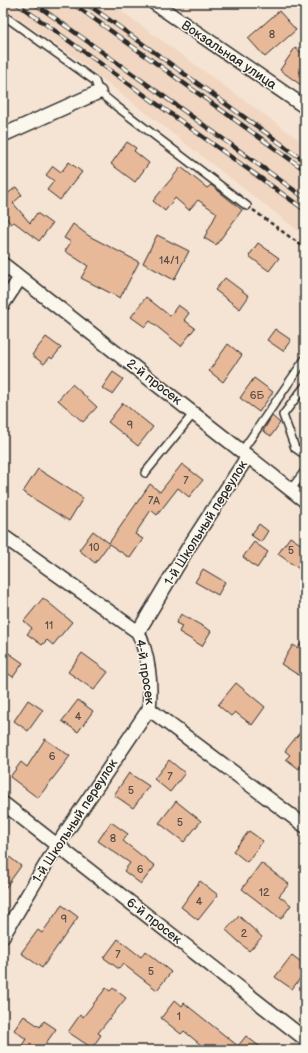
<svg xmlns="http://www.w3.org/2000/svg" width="308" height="1053" font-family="'Balsamiq Sans',sans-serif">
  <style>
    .built { fill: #f1d7c2 }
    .building { fill: #e8b999; stroke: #2b2b2b }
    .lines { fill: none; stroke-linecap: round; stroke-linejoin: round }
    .lane-casing { stroke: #2b2b2b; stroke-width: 10 }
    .street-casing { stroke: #2b2b2b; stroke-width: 16 }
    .path { stroke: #2b2b2b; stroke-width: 2.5; stroke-dasharray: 4 3; stroke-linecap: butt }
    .lane { stroke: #fbf7ec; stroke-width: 7 }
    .street { stroke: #fbf7ec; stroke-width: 13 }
    .rail-casing { stroke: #2b2b2b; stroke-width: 4.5 }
    .rail { stroke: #fbf7ec; stroke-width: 3; stroke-dasharray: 9; stroke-linecap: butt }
    .labels { text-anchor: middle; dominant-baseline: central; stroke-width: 3; stroke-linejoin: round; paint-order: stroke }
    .number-label { font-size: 11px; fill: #5a4e46 }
    .street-label { font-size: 13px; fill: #2b2b2b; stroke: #fbf7ec }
  </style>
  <rect width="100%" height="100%" fill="#f5e4d3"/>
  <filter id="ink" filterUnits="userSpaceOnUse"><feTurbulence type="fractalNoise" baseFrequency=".025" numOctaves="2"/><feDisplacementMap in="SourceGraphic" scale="8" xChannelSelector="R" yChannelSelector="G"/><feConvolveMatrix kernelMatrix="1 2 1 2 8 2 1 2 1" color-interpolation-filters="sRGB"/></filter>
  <g filter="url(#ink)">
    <!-- built -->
    <path class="built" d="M3,3H110L305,144V236L75,58L3,8Z"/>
    <!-- building -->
    <path class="building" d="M279,11L296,30L265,57L248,38Z
      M295,48L305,55V88L280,70Z
      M127,142L136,148L134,151L149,163L135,182L111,164Z
      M69,162L82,172L60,200L47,190L54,181L46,175L53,166L61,172Z
      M181,167L207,188L211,185L242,210L216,245L204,238L217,213L198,200L189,210L175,198L165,211L153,201Z
      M16,187L22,195L13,203L30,223L37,213L52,224L39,241L14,222L11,224L3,214V191L6,195Z
      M73,224L89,236L139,262L120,298L81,278L88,266L65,251L71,242L64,238Z
      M157,235L189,251L174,280L143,263Z
      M258,243L279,258L269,271L249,256Z
      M225,278L249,296L240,309L215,290Z
      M146,297L170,316L178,305L189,313L184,320L195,328L181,346L150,321L145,327L131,317Z
      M275,329L291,340L283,351L267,340Z
      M46,337L61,348L52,359L50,357L44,364L32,355Z
      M228,344L242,355L223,382L209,371Z
      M113,372L123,379L112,394L102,388Z
      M254,378L273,392L259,412L240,398Z
      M72,384L97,407L83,422L58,400Z
      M123,403L153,427L138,446L108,422Z
      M272,416L280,423L271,436L263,431Z
      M182,464L203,480L189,497L178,488L157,515L151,510L135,534L143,539L130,558L109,544L95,563L79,550L93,531L109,543L150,484L160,492Z
      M38,469L83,498L69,521L23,492Z
      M259,524L268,531L261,542L251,535Z
      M290,537L305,547V573L278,554Z
      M254,542L268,552L257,568L243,557Z
      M203,569L225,582L218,595L195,582Z
      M43,598L72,622L53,645L47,640L42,645L27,634L32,628L24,621Z
      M181,614L211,631L202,646L179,632L182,626L176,623Z
      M305,637V669L300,676L281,664L293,645L298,648Z
      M3,649L23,663L13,677L3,670Z
      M82,653L108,672L94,690L68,672Z
      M236,683L265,707L252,725L235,712L231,716L218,705Z
      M28,700L43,710L28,731L14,721Z
      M78,700L93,711L78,732L62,721Z
      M305,726V762L299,769L286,759L290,755L285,751Z
      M45,739L70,756L38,798L10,777L21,762L27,767Z
      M169,760L185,773L170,792L154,779Z
      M129,773L149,786L133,808L114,795Z
      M176,801L201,821L184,842L159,823Z
      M111,822L128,834L123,841L155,866L141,884L124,871L130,863L98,841Z
      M249,831L263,841L247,862L233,851Z
      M3,852L21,866L3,891Z
      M261,863L289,884L279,896L291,905L281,919L242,889Z
      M200,881L218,895L198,920L181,907Z
      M62,905L78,917L42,968L21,953L38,930L42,933Z
      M239,916L262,937L249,951L226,930Z
      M118,939L141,957L145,951L171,972L157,990L123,964L119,969L104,958Z
      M292,955L305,965V972L292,989L275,977Z
      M106,988L110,991L113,988L126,998L98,1033L101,1035L92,1048L68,1032L80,1015L83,1017Z
      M175,1000L182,1006L184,1003L238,1046L246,1036L264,1050H207L184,1031L181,1034L161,1018Z
      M24,1016L40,1027L44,1021L56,1029L41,1050H19L26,1039L14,1030Z"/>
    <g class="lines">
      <defs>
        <path id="lane" d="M3,15L95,81L99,92L116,106L247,206
          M305,386L283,415L295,448L305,455
          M242,451L305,359
          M145,473L194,413
          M291,489L305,471"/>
        <path id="street" d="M154,3L305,107
          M3,135L99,92
          M3,264L305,501
          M3,304L20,278
          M3,536L138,632C148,654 152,684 149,709L305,826
          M138,632L188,548L248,456
          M3,803L305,1039
          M3,936L58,844L149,709"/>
      </defs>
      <!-- lane casing -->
      <use href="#lane" class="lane-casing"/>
      <!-- street casing -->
      <use href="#street" class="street-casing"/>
      <!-- path -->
      <path class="path" d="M253,210L305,248"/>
      <!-- lane -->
      <use href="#lane" class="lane"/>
      <!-- street -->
      <use href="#street" class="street"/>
      <defs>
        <path id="rail" d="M16,3L305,210
          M34,3L305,198
          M72,3L305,170
          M86,3L305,161"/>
      </defs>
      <!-- rail casing -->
      <use href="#rail" class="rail-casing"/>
      <!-- rail -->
      <use href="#rail" class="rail"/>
    </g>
  </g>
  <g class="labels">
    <!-- number labels -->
    <g class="number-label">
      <text x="272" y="34">8</text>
      <text x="169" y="260">14/1</text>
      <text x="257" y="395">6Б</text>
      <text x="130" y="425">9</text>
      <text x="186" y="480">7</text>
      <text x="154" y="500">7А</text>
      <text x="94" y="547">10</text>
      <text x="291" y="550">5</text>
      <text x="49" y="625">11</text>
      <text x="78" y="716">4</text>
      <text x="52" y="756">6</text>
      <text x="170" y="776">7</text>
      <text x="131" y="790">5</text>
      <text x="180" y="822">5</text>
      <text x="113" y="838">8</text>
      <text x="140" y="869">6</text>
      <text x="264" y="892">12</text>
      <text x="199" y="901">4</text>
      <text x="64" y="919">9</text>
      <text x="244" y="933">2</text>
      <text x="118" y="954">7</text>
      <text x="151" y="971">5</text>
      <text x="179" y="1016">1</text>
    </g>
    <!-- street labels -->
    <g class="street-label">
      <text transform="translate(229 55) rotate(34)">Вокзальная улица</text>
      <text transform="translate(154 382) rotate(38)">2-й просек</text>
      <text transform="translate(206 523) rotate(-58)">1-й Школьный переулок</text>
      <text transform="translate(145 672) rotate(81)">4-й просек</text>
      <text transform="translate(75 821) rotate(-57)">1-й Школьный переулок</text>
      <text transform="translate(154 921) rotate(38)">6-й просек</text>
    </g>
  </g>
  <!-- margin -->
  <rect width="308" height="1053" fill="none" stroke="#fbf7ec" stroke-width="16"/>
  <rect x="8" y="8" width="292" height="1037" fill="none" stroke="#2b2b2b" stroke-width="1.5" filter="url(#ink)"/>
</svg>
